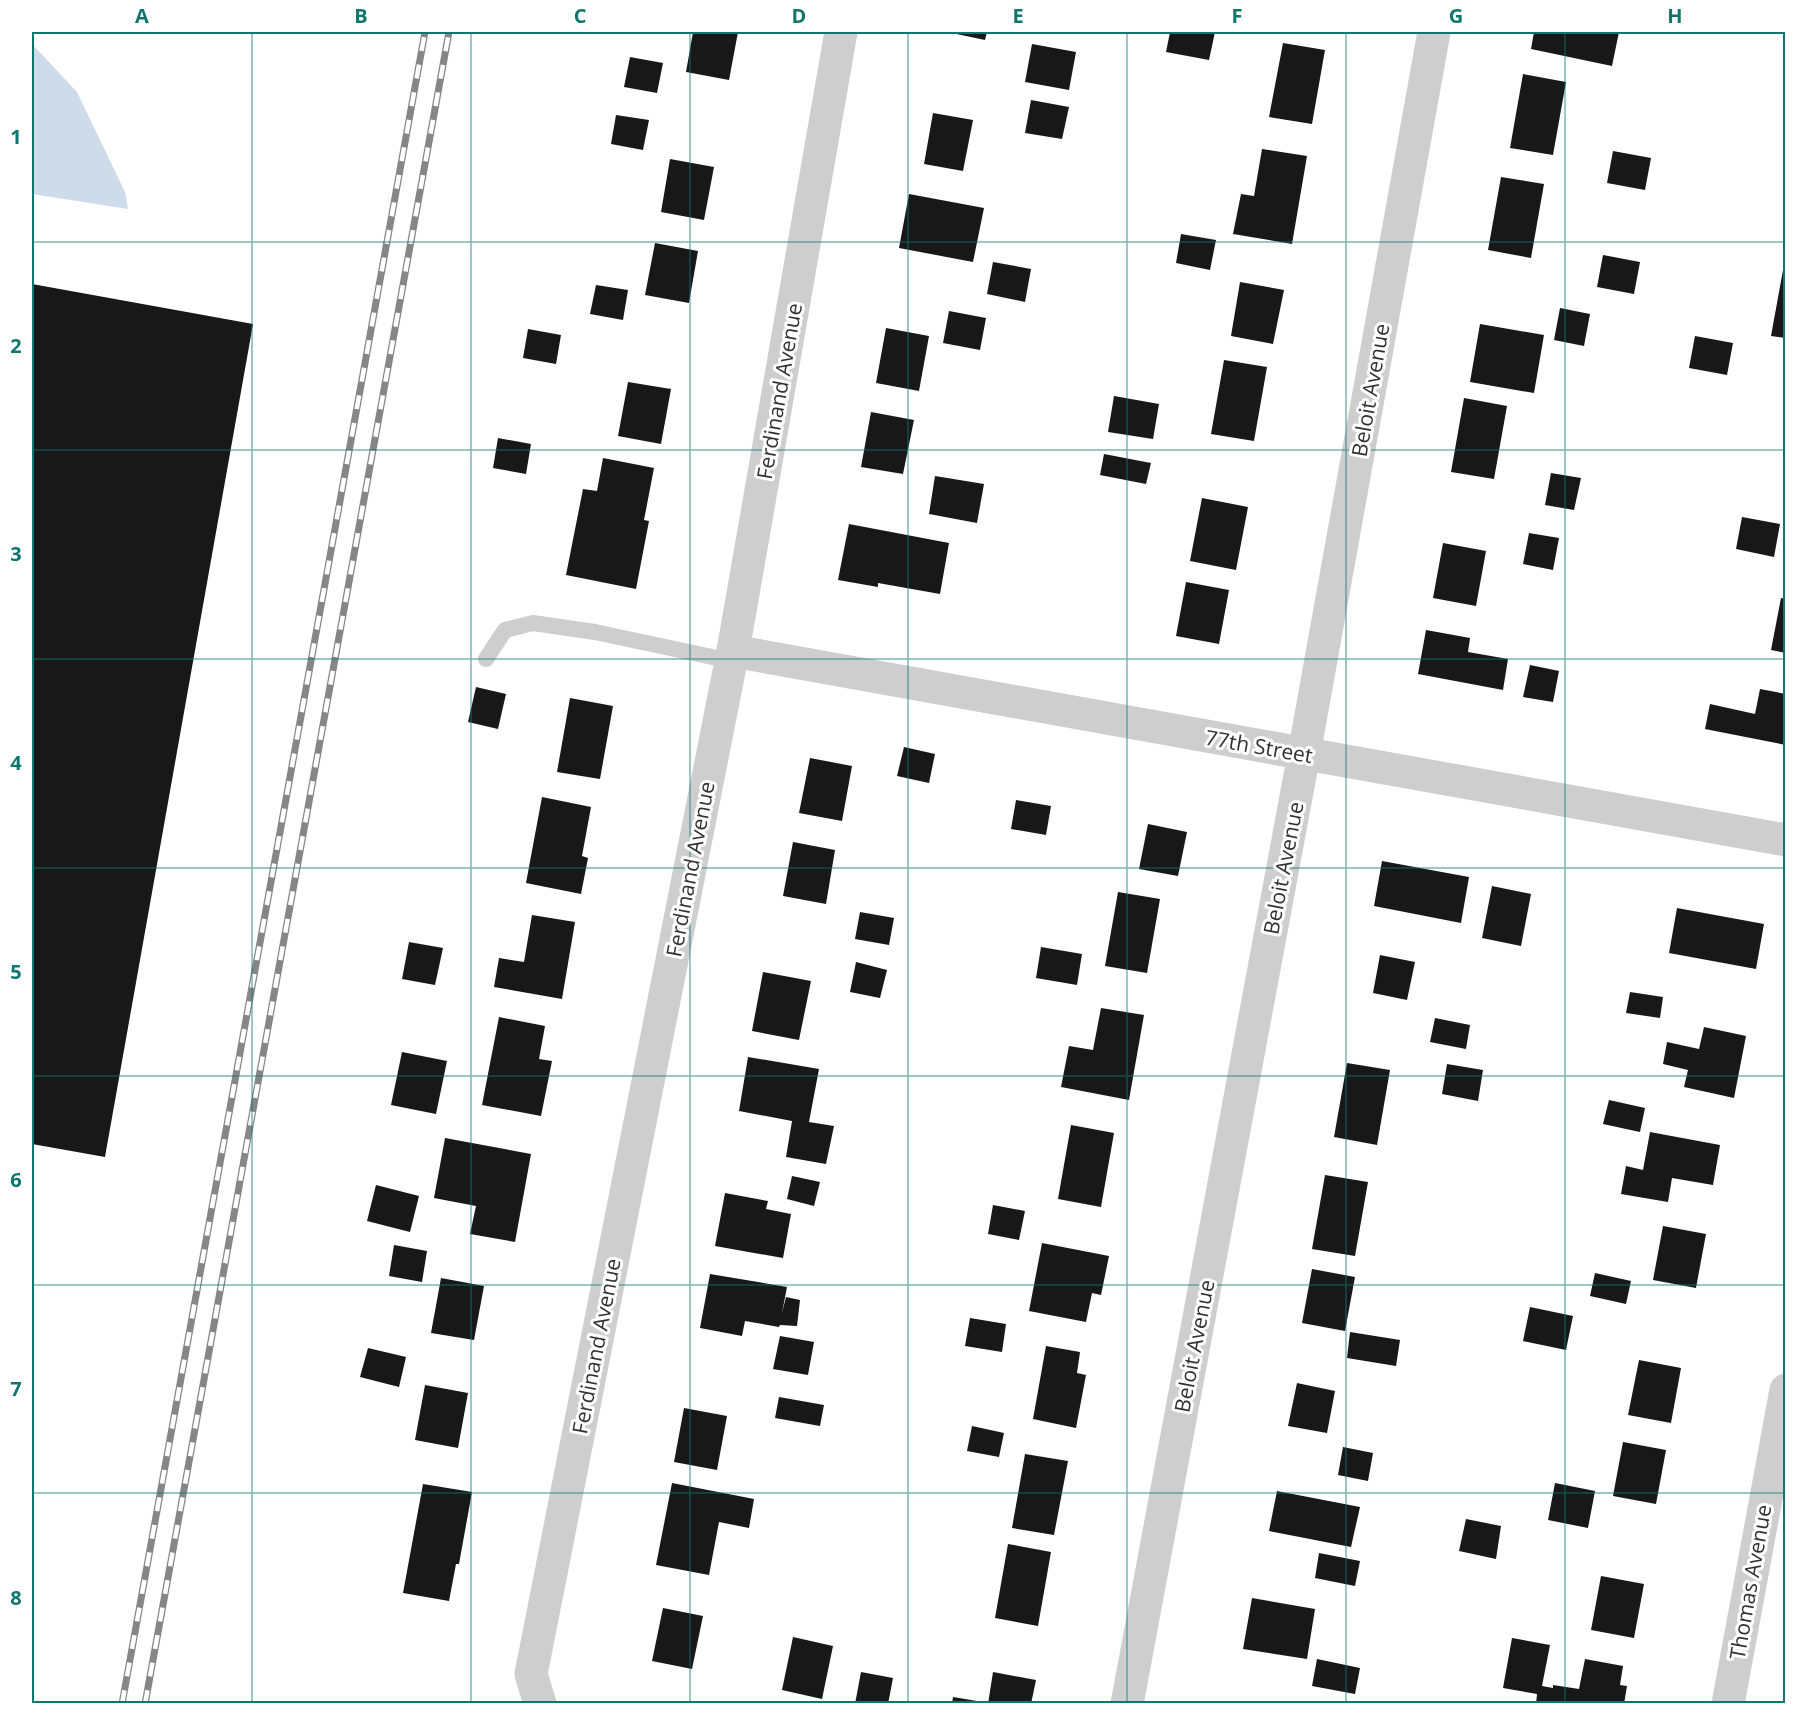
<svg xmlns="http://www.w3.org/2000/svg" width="1817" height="1735" font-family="'Open Sans',sans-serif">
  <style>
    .water { fill: #cddbeb }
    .building { fill: #181818 }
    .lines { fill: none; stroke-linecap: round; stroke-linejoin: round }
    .service { stroke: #cecece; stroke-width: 16 }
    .minor { stroke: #cecece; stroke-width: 33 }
    .rail-casing { stroke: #868686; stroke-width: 7 }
    .rail { stroke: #fff; stroke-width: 4.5; stroke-dasharray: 14; stroke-linecap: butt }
    .grid { fill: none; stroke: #0f766e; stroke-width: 1.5; stroke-opacity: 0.55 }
    .labels { text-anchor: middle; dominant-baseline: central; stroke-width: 6; stroke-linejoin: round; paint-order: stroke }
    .street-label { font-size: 21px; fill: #313131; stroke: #fff }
    .neatline { fill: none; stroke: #0f766e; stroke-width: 2 }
    .grid-label { font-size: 20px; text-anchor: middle; font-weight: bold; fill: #0f766e }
  </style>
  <rect width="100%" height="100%" fill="#fff"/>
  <!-- water -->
  <path class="water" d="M32,44L77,92L125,192L128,209L32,194Z"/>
  <!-- building -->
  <path class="building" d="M693,32H738L729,80L686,72Z
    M947,32H987L985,40Z
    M1170,32H1215L1209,60L1166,52Z
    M1534,32H1619L1612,66L1531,49Z
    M1283,43L1325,50L1312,124L1269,117Z
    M1032,44L1076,52L1069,90L1025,82Z
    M630,57L663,63L657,93L624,87Z
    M1523,74L1566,82L1553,155L1510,148Z
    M1031,100L1069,107L1062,139L1025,133Z
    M933,113L973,120L963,171L924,164Z
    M616,115L649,120L643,150L611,144Z
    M1262,149L1307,156L1292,244L1233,234L1241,194L1254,196Z
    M1613,151L1651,158L1645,190L1607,183Z
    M670,159L714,167L704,220L661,212Z
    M1501,177L1544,184L1531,258L1488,250Z
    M909,194L984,208L973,262L899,248Z
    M1181,234L1216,240L1210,270L1176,263Z
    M655,243L698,251L689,303L645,295Z
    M1603,255L1640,262L1634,294L1597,287Z
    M993,262L1031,269L1025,302L987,294Z
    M1783,270L1786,271V338L1771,336Z
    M1240,282L1284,290L1273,344L1231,336Z
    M32,284L253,324L105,1157L32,1144Z
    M596,285L628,290L623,320L590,314Z
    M1560,308L1590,314L1584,346L1554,340Z
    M949,311L986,318L980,350L943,343Z
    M1480,324L1544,335L1534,393L1470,382Z
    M886,328L929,336L919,391L876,383Z
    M528,329L561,335L556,364L523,358Z
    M1695,336L1733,343L1727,375L1689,368Z
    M1224,360L1267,367L1254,441L1211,434Z
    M628,382L671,389L661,444L618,436Z
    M1114,396L1159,404L1153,439L1108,432Z
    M1464,398L1507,406L1494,479L1451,472Z
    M871,412L914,420L903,474L861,467Z
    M498,438L531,444L526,474L493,468Z
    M1104,454L1151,463L1146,484L1100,475Z
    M603,458L654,468L644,520L649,521L636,589L566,575L583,489L597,491Z
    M1551,473L1581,478L1574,510L1545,505Z
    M935,476L984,484L977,523L929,514Z
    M1202,498L1248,507L1236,570L1190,561Z
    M1742,517L1780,524L1774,557L1736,549Z
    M849,524L949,543L940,594L878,583V587L838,580Z
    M1529,533L1559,538L1553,570L1523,564Z
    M1443,543L1486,551L1476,606L1433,598Z
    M1186,582L1229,590L1219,644L1176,636Z
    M1781,598L1786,599V653L1771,650Z
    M1426,630L1470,638L1468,652L1508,659L1503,690L1418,674Z
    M1530,665L1559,671L1553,702L1523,697Z
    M476,687L506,694L498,729L468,722Z
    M1760,689L1786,694V745L1705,729L1710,704L1755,714Z
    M570,698L613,706L600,779L557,772Z
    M904,747L935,754L929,783L897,776Z
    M810,758L852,766L842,821L799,813Z
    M542,797L591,807L582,856L588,858L581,894L526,883Z
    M1016,800L1051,806L1046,835L1011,829Z
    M1148,824L1187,832L1178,876L1139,869Z
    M793,842L835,850L826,904L783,896Z
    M1382,861L1469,877L1461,923L1374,906Z
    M1492,886L1531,894L1521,946L1482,938Z
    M1118,892L1160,899L1147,973L1105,966Z
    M1677,908L1764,924L1756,969L1669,953Z
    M860,912L894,918L889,945L855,939Z
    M532,915L575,922L562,999L494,987L499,958L524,962Z
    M409,942L443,948L435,985L402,979Z
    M1041,947L1082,954L1077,985L1036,978Z
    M1380,955L1415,962L1407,1000L1373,993Z
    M856,962L887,970L880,998L850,992Z
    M763,972L811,981L799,1040L752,1031Z
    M1630,992L1663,997L1660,1018L1626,1013Z
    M1101,1008L1144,1015L1129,1100L1061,1087L1069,1046L1093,1050Z
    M499,1017L545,1026L539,1059L552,1061L541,1116L482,1105Z
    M1435,1018L1470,1025L1466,1049L1430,1042Z
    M1704,1027L1746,1036L1734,1098L1684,1087L1688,1070L1663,1064L1667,1042L1699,1049Z
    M402,1052L447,1061L436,1114L391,1105Z
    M748,1057L819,1069L809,1122L834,1126L826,1164L786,1157L792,1121L739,1111Z
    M1347,1063L1390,1070L1377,1145L1334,1137Z
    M1447,1064L1483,1070L1478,1101L1442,1094Z
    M1609,1100L1645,1108L1640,1132L1603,1124Z
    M1071,1125L1114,1133L1101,1207L1058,1199Z
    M1650,1132L1720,1145L1713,1185L1672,1178L1668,1202L1621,1194L1626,1166L1643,1170Z
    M445,1138L531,1154L515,1242L470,1234L476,1206L434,1198Z
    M1325,1175L1368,1182L1355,1256L1312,1249Z
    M792,1176L820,1182L814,1206L787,1199Z
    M376,1185L419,1196L410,1232L367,1221Z
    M725,1193L768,1201L766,1209L791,1214L783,1258L715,1246Z
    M993,1205L1025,1211L1019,1240L988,1234Z
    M1663,1226L1706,1234L1696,1288L1653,1280Z
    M1042,1243L1109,1256L1101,1295L1092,1293L1086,1322L1029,1311Z
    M394,1245L427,1251L422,1282L389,1276Z
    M1312,1269L1355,1277L1345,1331L1302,1323Z
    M1595,1273L1631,1281L1626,1304L1590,1296Z
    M710,1274L787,1287L782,1313L786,1297L800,1300L797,1326L780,1325L779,1327L745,1321L742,1336L700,1328Z
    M441,1278L484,1286L474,1340L431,1333Z
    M1530,1307L1573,1316L1566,1350L1523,1341Z
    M970,1318L1006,1324L1002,1352L965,1346Z
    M1350,1332L1400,1340L1396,1366L1347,1358Z
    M780,1336L814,1342L808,1375L773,1369Z
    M1046,1346L1080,1352L1077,1373L1086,1375L1076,1428L1033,1419Z
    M368,1348L406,1357L399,1387L360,1377Z
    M1639,1360L1681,1368L1671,1423L1628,1415Z
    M1297,1383L1335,1391L1327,1433L1288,1426Z
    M425,1385L468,1393L458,1448L415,1440Z
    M779,1397L824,1405L820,1426L775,1418Z
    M684,1408L727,1416L717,1470L674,1462Z
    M972,1426L1004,1433L999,1457L967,1451Z
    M1623,1442L1666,1450L1656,1504L1613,1496Z
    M1343,1447L1373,1453L1368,1481L1338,1475Z
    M1025,1454L1068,1461L1054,1535L1012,1528Z
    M672,1483L754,1499L749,1528L719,1522L709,1575L656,1565Z
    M1555,1483L1595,1491L1588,1528L1548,1520Z
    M423,1484L472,1492L459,1564H456L449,1601L403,1593Z
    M1277,1491L1360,1507L1351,1547L1269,1531Z
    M1466,1519L1501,1526L1496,1559L1459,1551Z
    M1008,1544L1051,1552L1038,1626L995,1618Z
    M1319,1553L1360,1561L1355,1586L1315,1578Z
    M1601,1576L1644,1584L1634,1638L1591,1630Z
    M1252,1598L1315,1609L1307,1659L1243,1649Z
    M663,1608L703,1616L692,1669L652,1661Z
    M793,1637L833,1646L822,1699L782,1690Z
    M1512,1638L1550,1645L1542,1686L1553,1688V1685L1579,1689L1585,1659L1623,1666L1620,1685L1627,1686L1624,1704H1536L1537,1694L1503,1688Z
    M1317,1659L1360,1668L1355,1694L1312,1686Z
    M861,1672L893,1678L888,1704H855Z
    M993,1672L1036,1680L1031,1704H988Z
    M953,1697L983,1702L982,1704H952Z"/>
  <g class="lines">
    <!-- service -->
    <path class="service" d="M486,659L505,630L533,623L595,632L731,661"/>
    <!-- minor -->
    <path class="minor" d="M733,651L1786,840
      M540,1704L531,1674L733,651L841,32
      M1127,1704L1304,754L1434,32
      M1728,1704L1786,1390"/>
    <defs>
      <path id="rail" d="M122,1704L425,32
        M145,1704L449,32"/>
    </defs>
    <!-- rail casing -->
    <use href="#rail" class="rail-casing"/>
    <!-- rail -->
    <use href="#rail" class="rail"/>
  </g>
  <!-- grid -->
  <path class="grid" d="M252,32V1704M471,32V1704M690,32V1704M908,32V1704M1127,32V1704M1346,32V1704M1565,32V1704M32,242H1786M32,450H1786M32,659H1786M32,868H1786M32,1076H1786M32,1285H1786M32,1493H1786"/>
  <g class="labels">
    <!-- street labels -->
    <g class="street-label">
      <text transform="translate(1370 390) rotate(-80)">Beloit Avenue</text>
      <text transform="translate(779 391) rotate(-80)">Ferdinand Avenue</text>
      <text transform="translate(1259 746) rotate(10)">77th Street</text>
      <text transform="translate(1283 868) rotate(-79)">Beloit Avenue</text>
      <text transform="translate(690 869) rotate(-79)">Ferdinand Avenue</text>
      <text transform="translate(596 1346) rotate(-79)">Ferdinand Avenue</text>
      <text transform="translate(1194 1346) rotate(-79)">Beloit Avenue</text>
      <text transform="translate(1750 1582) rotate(-80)">Thomas Avenue</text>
    </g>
  </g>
  <!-- border -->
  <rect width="1817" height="1735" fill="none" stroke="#ffffff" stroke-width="66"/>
  <rect x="33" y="33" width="1751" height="1669" class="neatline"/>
  <g class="grid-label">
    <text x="142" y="23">A</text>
    <text x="361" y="23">B</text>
    <text x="580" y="23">C</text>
    <text x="799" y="23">D</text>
    <text x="1018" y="23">E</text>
    <text x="1237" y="23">F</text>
    <text x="1456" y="23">G</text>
    <text x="1675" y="23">H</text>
    <text x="16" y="144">1</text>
    <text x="16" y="353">2</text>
    <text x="16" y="561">3</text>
    <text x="16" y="770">4</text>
    <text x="16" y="979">5</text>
    <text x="16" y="1187">6</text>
    <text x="16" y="1396">7</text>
    <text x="16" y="1605">8</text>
  </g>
</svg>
